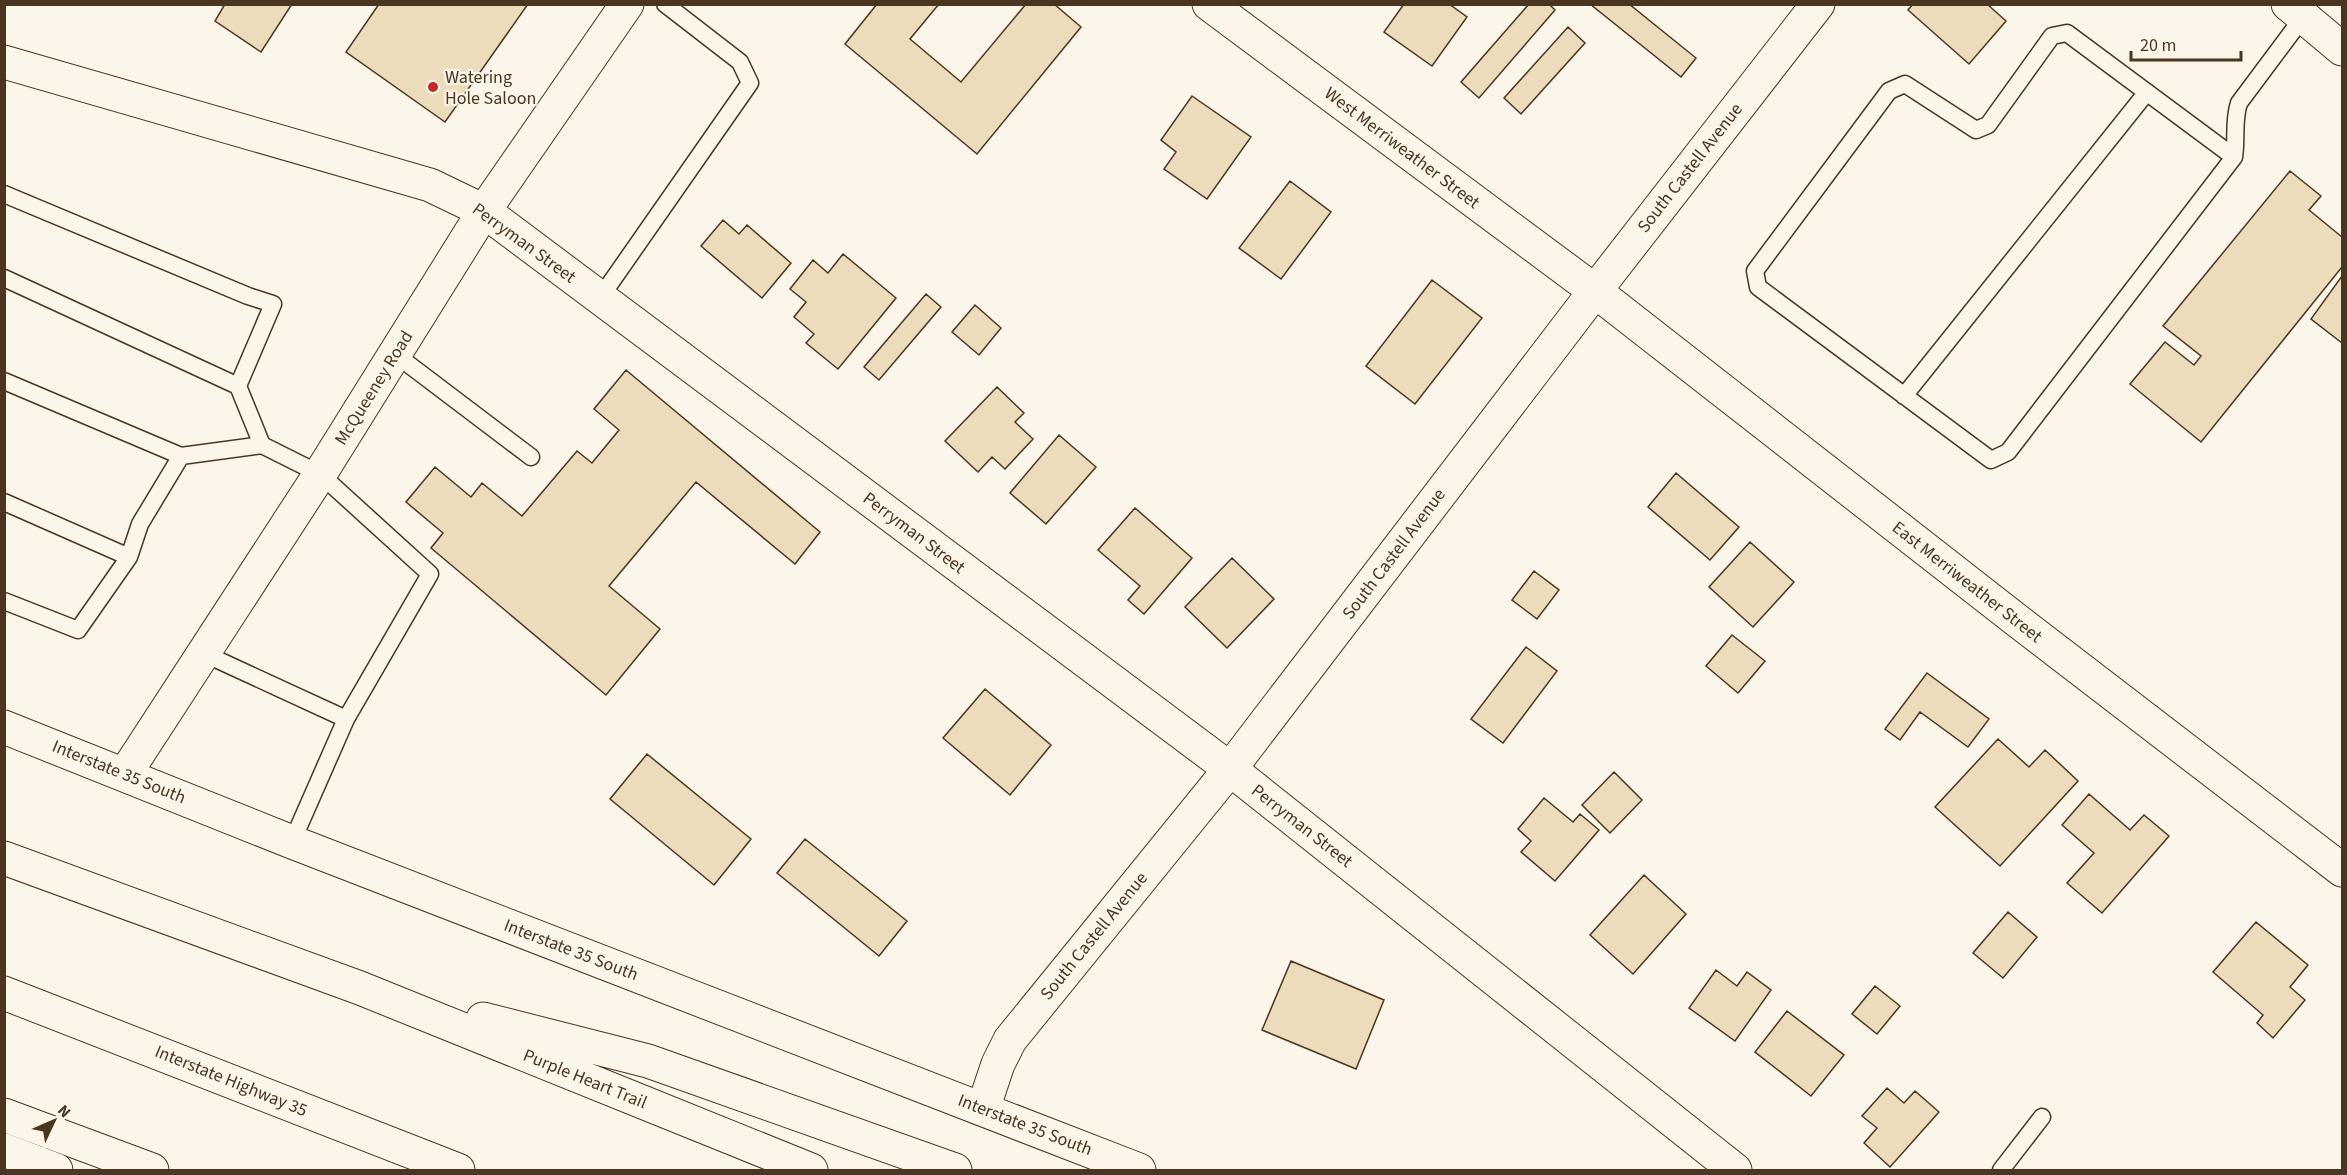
<svg xmlns="http://www.w3.org/2000/svg" width="2347" height="1175" font-family="'Source Sans 3',sans-serif">
  <style>
    .building { fill: #ecdcbc; stroke: #4a3520; stroke-width: 1.5 }
    .lines { fill: none; stroke-linecap: round; stroke-linejoin: round }
    .service-casing { stroke: #4a3520; stroke-width: 19 }
    .minor-casing { stroke: #4a3520; stroke-width: 35 }
    .secondary-casing { stroke: #4a3520; stroke-width: 35 }
    .motorway-casing { stroke: #4a3520; stroke-width: 35 }
    .service { stroke: #fbf6e9; stroke-width: 16 }
    .minor { stroke: #fbf6e9; stroke-width: 33 }
    .secondary { stroke: #fbf6e9; stroke-width: 33 }
    .motorway { stroke: #fbf6e9; stroke-width: 33 }
    .poi-dot { fill: #c62828; stroke: #fbf6e9; stroke-width: 2 }
    .labels { text-anchor: middle; dominant-baseline: central; stroke-width: 4.5; stroke-linejoin: round; paint-order: stroke }
    .poi-label { font-size: 18px; fill: #4a3520; stroke: #fbf6e9; text-anchor: start }
    .street-label { font-size: 18px; fill: #4a3520; stroke: #fbf6e9 }
  </style>
  <rect width="100%" height="100%" fill="#fbf6e9"/>
  <!-- building -->
  <path class="building" d="M225,4H292L261,52L215,21Z
    M379,4H528L445,122L346,52Z
    M877,4H939L910,39L961,82L1026,4H1054L1081,27L977,154L845,44Z
    M1404,4H1449L1467,17L1432,66L1384,32Z
    M1529,4H1549L1555,10L1479,98L1461,82Z
    M1590,4H1629L1696,58L1681,77Z
    M1913,4H1987L2006,21L1969,64L1908,10Z
    M1568,27L1585,43L1521,114L1504,98Z
    M1192,96L1251,137L1207,199L1164,169L1176,152L1161,140Z
    M2290,171L2321,196L2309,210L2342,237V267L2201,442L2130,384L2165,342L2194,365L2201,356L2163,326Z
    M1290,181L1331,212L1281,279L1239,248Z
    M723,220L739,234L747,225L791,263L762,298L701,246Z
    M843,254L896,298L838,369L806,343L814,334L794,317L806,302L790,289L813,260L828,273Z
    M2342,276V343L2311,319Z
    M1432,280L1482,318L1415,404L1366,366Z
    M926,294L941,307L879,380L864,367Z
    M975,305L1001,328L979,355L952,332Z
    M626,370L820,532L795,564L696,482L609,586L660,629L606,695L431,548L443,533L406,502L435,467L471,497L482,483L522,516L577,451L592,463L619,430L594,409Z
    M997,387L1024,413L1015,422L1033,439L1005,469L992,457L978,472L945,441Z
    M1059,435L1096,467L1046,524L1010,493Z
    M1676,473L1739,527L1710,560L1648,507Z
    M1135,508L1192,558L1144,614L1128,600L1140,586L1098,550Z
    M1750,542L1794,582L1753,627L1709,587Z
    M1232,558L1274,599L1227,648L1185,607Z
    M1534,571L1559,590L1537,619L1512,600Z
    M1732,635L1765,661L1738,693L1706,666Z
    M1526,647L1557,671L1503,743L1471,719Z
    M1927,673L1989,719L1968,747L1920,712L1900,740L1885,729Z
    M985,689L1051,745L1010,795L943,738Z
    M1998,739L2029,767L2045,750L2078,781L2000,866L1935,807Z
    M647,754L751,839L714,885L610,799Z
    M1614,772L1642,800L1610,833L1582,805Z
    M2089,794L2130,830L2144,815L2169,836L2102,913L2067,883L2094,853L2062,825Z
    M1544,798L1573,822L1580,814L1599,830L1555,881L1521,852L1531,841L1518,829Z
    M805,839L907,921L879,956L777,873Z
    M1644,875L1686,914L1633,974L1590,935Z
    M2008,912L2037,937L2003,978L1973,953Z
    M2256,922L2308,965L2290,987L2305,1000L2273,1038L2257,1023L2263,1015L2213,972Z
    M1291,961L1384,1000L1356,1069L1262,1030Z
    M1716,970L1737,986L1747,972L1771,990L1735,1041L1689,1008Z
    M1875,986L1900,1006L1877,1034L1852,1014Z
    M1787,1011L1844,1055L1811,1096L1755,1052Z
    M1887,1088L1904,1103L1915,1091L1939,1112L1890,1167L1864,1143L1877,1128L1862,1116Z"/>
  <g class="lines">
    <defs>
      <path id="service" d="M2234,157L2067,33L2052,36L1988,125L1976,130L1905,84L1889,91L1755,271L1758,287L1991,460L2008,452L2234,157C2237,138 2233,121 2239,103L2307,12
        M4,194L248,296L273,304L238,386L262,445
        M4,278L238,386
        M600,298L750,83L740,62L665,4
        M395,354L531,457
        M4,381L181,456
        M1904,396L2147,92
        M4,502L129,557
        M4,601L78,630L129,557L140,524L181,456L262,445L320,474L430,574L346,719L292,842
        M205,654L346,719
        M2001,1170L2042,1117"/>
      <path id="minor" d="M1209,4L1595,291L2019,622L2342,870
        M4,62L430,185L484,211L1230,769L1735,1170
        M125,774L320,474L484,211L627,4
        M983,1109L998,1064L1010,1040L1230,769L1595,291L1818,4"/>
      <path id="secondary" d="M2288,4L2342,49
        M4,727L292,842L1139,1170
        M4,1150L56,1170"/>
      <path id="motorway" d="M4,858L360,988L811,1170
        M4,993L458,1170
        M483,1019L648,1061L955,1170
        M4,1115L152,1170"/>
    </defs>
    <!-- service casing -->
    <use href="#service" class="service-casing"/>
    <!-- minor casing -->
    <use href="#minor" class="minor-casing"/>
    <!-- secondary casing -->
    <use href="#secondary" class="secondary-casing"/>
    <!-- motorway casing -->
    <use href="#motorway" class="motorway-casing"/>
    <!-- service -->
    <use href="#service" class="service"/>
    <!-- minor -->
    <use href="#minor" class="minor"/>
    <!-- secondary -->
    <use href="#secondary" class="secondary"/>
    <!-- motorway -->
    <use href="#motorway" class="motorway"/>
  </g>
  <!-- markers -->
  <circle class="poi-dot" cx="433" cy="87" r="6"/>
  <g class="labels">
    <!-- poi labels -->
    <g class="poi-label">
      <text x="445" y="77">Watering<tspan x="445" dy="21">Hole Saloon</tspan></text>
    </g>
    <!-- street labels -->
    <g class="street-label">
      <text transform="translate(1402 148) rotate(37)">West Merriweather Street</text>
      <text transform="translate(1690 168) rotate(-52)">South Castell Avenue</text>
      <text transform="translate(524 243) rotate(36)">Perryman Street</text>
      <text transform="translate(374 388) rotate(-58)">McQueeney Road</text>
      <text transform="translate(914 533) rotate(37)">Perryman Street</text>
      <text transform="translate(1394 554) rotate(-53)">South Castell Avenue</text>
      <text transform="translate(1967 582) rotate(38)">East Merriweather Street</text>
      <text transform="translate(119 772) rotate(22)">Interstate 35 South</text>
      <text transform="translate(1302 826) rotate(38)">Perryman Street</text>
      <text transform="translate(1094 936) rotate(-51)">South Castell Avenue</text>
      <text transform="translate(571 950) rotate(21)">Interstate 35 South</text>
      <text transform="translate(585 1079) rotate(22)">Purple Heart Trail</text>
      <text transform="translate(231 1081) rotate(22)">Interstate Highway 35</text>
      <text transform="translate(1025 1125) rotate(21)">Interstate 35 South</text>
    </g>
  </g>
  <!-- border -->
  <rect width="2347" height="1175" fill="none" stroke="#4a3520" stroke-width="12"/>
  <!-- north arrow -->
  <g transform="translate(54 1121) rotate(46)" stroke="#fbf6e9" stroke-width="4.5" paint-order="stroke">
  <path d="M0-4.5L10 22L0 15L-10 22Z" fill="#4a3520"/>
  <text y="-9" font-size="16" font-weight="bold" text-anchor="middle" fill="#4a3520">N</text>
  </g>
  <!-- scale -->
  <path d="M2131 51v9h110v-9" fill="none" stroke="#4a3520" stroke-width="3"/>
  <text x="2140" y="51" font-size="18" fill="#4a3520" stroke="#fbf6e9" stroke-width="4.5" paint-order="stroke">20 m</text>
</svg>
